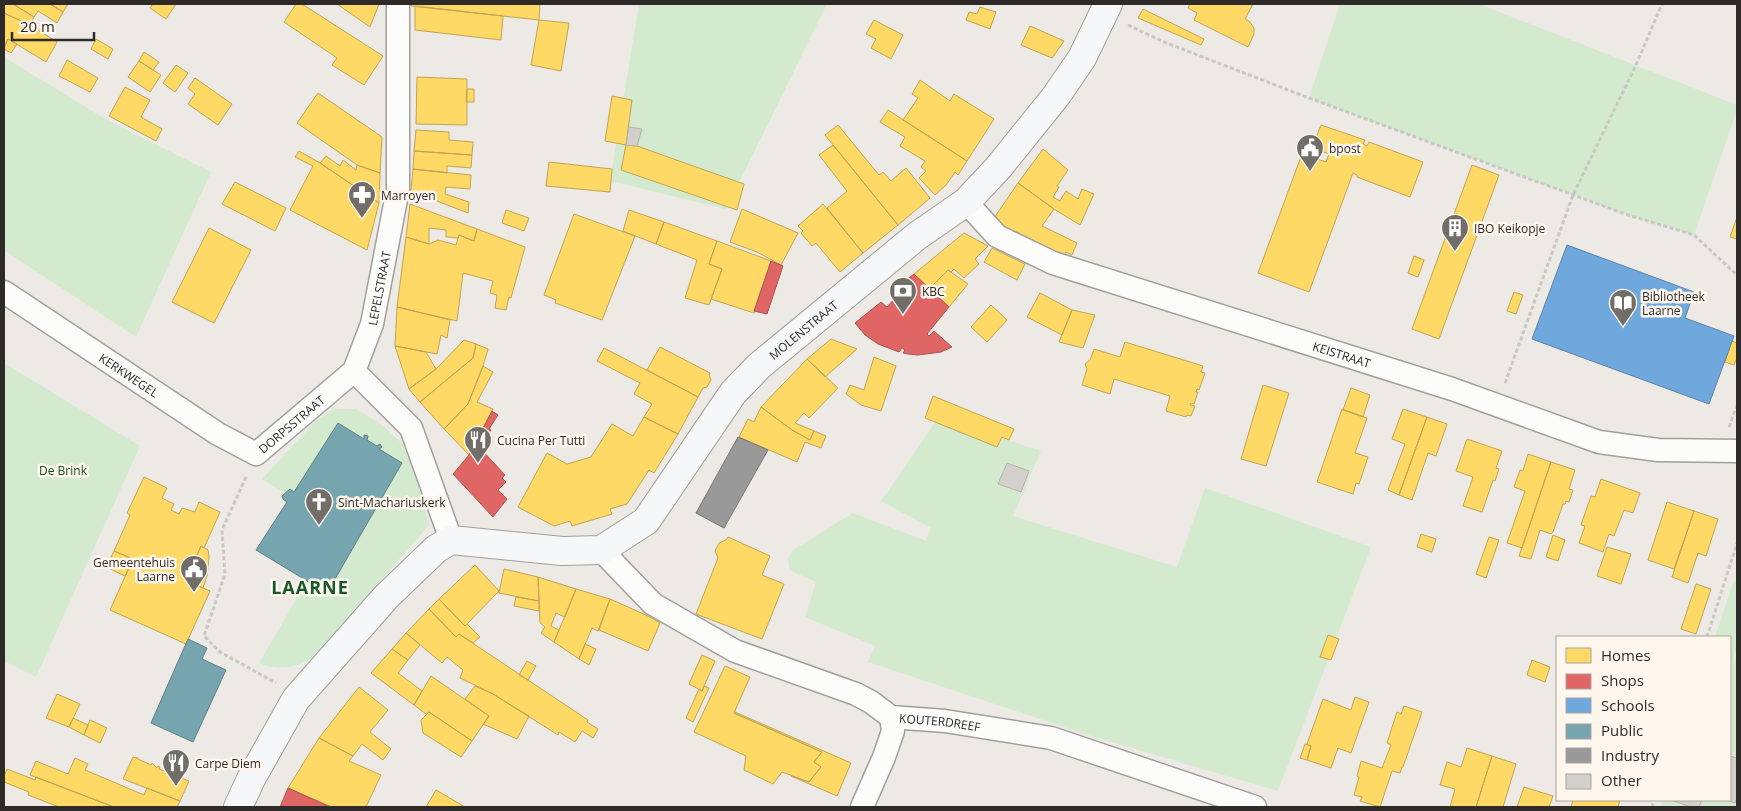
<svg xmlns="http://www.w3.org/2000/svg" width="1741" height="811" font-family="'Open Sans',sans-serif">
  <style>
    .green { fill: #d4eacf }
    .homes { fill: #ffd966; stroke: #c0a453 }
    .shops { fill: #e06666; stroke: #ab5453 }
    .schools { fill: #6fa8dc; stroke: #5c82a6 }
    .public { fill: #76a5af; stroke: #608086 }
    .industry { fill: #999; stroke: #797877 }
    .building { fill: #d3d0cc; stroke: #b7b3af }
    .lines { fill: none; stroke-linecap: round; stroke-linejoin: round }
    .street-casing { stroke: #a29f9b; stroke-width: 25 }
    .secondary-casing { stroke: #a29f9b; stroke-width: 30 }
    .path { stroke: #c9c7c4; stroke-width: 3; stroke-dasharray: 4 2.5; stroke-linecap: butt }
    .street { stroke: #fcfcfb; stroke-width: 22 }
    .secondary { stroke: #f6f7f8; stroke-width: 28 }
    .labels { text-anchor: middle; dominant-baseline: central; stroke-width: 5; stroke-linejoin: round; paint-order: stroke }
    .poi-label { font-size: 12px; fill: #2e2a27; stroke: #fff6ed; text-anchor: start }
    .street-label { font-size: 12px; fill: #2e2a27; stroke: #fff6ed }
    .park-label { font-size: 12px; fill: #115215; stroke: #fff6ed }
    .district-label { font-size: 18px; font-weight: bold; letter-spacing: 1px; fill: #165a2c; stroke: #fff6ed }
  </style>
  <rect width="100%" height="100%" fill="#ede9e4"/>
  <!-- green -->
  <path class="green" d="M639,4H827L726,209L610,181Z
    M1340,4H1479L1737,105V110L1694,235L1628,215L1309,98Z
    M4,57L107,120L211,172L136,337L4,250Z
    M4,363L140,446L36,677L4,661Z
    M334,409H356L381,424L403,444L422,497L429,525L315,657C298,667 278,672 259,663L307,581L327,593L402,463L379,449L382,447L381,444L377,446L367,440V436L365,435L364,439L338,423L294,492L290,489L288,492L284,493L262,479L316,421Z
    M939,417L1041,451L1013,516L1177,567L1205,488L1371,547L1278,791L1094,737L868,662L875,646L805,617L816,582L794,572L789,567L788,559L793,550L853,513L926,541L931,528L881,501Z
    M1734,580L1737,582V649L1735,653L1737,675V807H1660L1663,800H1730V637H1715Z"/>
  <!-- homes -->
  <path class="homes" d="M4,4H13L34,17L30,25L4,13Z
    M13,4H50L63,12L57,23L38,11L34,17Z
    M50,4H68L63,12Z
    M153,4H176L166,19L150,8Z
    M296,4H302L383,56L364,85L332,65L337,58L284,22Z
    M337,4H379L370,27Z
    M411,4H540L539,20L411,6Z
    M1190,4H1253L1245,19L1249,21L1254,28V34L1248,47L1194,20L1197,13L1188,8Z
    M415,6L503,16L501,40L415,30Z
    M980,7L996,12L990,29L966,20L969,12L977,14Z
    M1143,9L1204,39L1201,45L1138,18Z
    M4,13L30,25L57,42L46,62L8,39L4,46Z
    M539,20L569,23L561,71L531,65Z
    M874,20L903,35L891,59L871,48L876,39L866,34Z
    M1030,26L1064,41L1052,58L1021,45Z
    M8,39L17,44L11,53L4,49Z
    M96,39L113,49L108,59L91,49Z
    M144,52L159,62L153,70L139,61Z
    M67,60L98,78L90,92L59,76Z
    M139,61L161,75L150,92L128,77Z
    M176,65L188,73L175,92L163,83Z
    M417,77L467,79V125L416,124Z
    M195,78L232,104L218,125L188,104L195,94L188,88Z
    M920,80L950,101L954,94L994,119L967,161L903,120L918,98L912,94Z
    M125,87L150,100L141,117L162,129L156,141L109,116Z
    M467,89H474V102H466Z
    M318,93L382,137L380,173L357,165L297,123Z
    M612,96L632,100L626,145L605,141Z
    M888,110L967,161L958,175L955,172L946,185L935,195L919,178L926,171L921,167L925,161L900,146L905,137L880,122Z
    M838,125L879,175L883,172L891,181L906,168L930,198L898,225L825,135Z
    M1321,125L1365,140L1363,144L1367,146L1369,142L1423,162L1410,197L1357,177V175L1353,173L1309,292L1258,273L1302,154L1326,162L1329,154L1312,148Z
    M416,130L449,132V140L473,142L472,155L414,151Z
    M626,145L637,146L744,184L737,210L621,170Z
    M833,145L898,225L863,253L827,208L847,191L819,155Z
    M1043,149L1068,170L1057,186L1059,187L1053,197L1060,201L1066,191L1078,199L1082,189L1094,194L1080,225L1054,209L1018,183Z
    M299,151L320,163L379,203L367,250L290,210L313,166L295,157Z
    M414,151L472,155L471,168L447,166V173L413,169Z
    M326,156L340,166L343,160L356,170L357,165L380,173L379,203L320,163Z
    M549,162L612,169L610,192L546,186Z
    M1472,165L1499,175L1439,339L1412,329Z
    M413,169L471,175L470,189L446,187L445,194L469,202L468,213L411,191Z
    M235,182L286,208L275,231L222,204Z
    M1018,183L1054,209L1042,226L1077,243L1072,255L1066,252L1063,259L992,221Z
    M410,204L477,229L474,241L459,235L458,238L446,237V230L429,228V244L406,237Z
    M823,204L863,253L840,272L816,243L812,246L801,233L803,231L798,226Z
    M742,209L798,233L781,265L757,252L730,242Z
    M506,210L529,218L524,231L502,223Z
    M629,210L664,222L656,244L623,231Z
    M574,214L635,236L602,320L555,303L556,300L544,295Z
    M1737,217V239L1730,237Z
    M664,222L717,241L709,264L722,269L709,305L685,298L697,260L656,244Z
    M209,228L251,250L214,323L172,302Z
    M477,229L525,247L511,298L509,297L506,310L495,308L497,295L490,293L493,281L463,273L457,321L397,307L406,237L429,244L438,240L456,245L459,235L474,241Z
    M964,233L988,246L975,259L979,264L964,278L954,269L951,272L948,270L929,289L914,274Z
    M717,241L771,261L754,313L711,299L722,269L709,264Z
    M992,248L1025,264L1017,280L984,262Z
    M1414,256L1424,260L1418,277L1408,273Z
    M948,270L968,284L949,307L929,289Z
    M1514,292L1523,295L1516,314L1507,311Z
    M1040,293L1072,310L1062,335L1027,317Z
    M991,305L1007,320L987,342L971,327Z
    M397,307L450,320L447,338L441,335L437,354L395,346Z
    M1072,310L1095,315L1083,348L1059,342Z
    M831,339L857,349L825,377L807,359Z
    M464,340L476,344L473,358L420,402L409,389L436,369Z
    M1732,341L1737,343V357L1734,365L1725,362Z
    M1125,342L1203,366L1201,372L1205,373L1199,390L1197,389L1196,392H1198L1194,404L1191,403L1190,405L1195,406L1191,416L1187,415L1186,417L1166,411L1170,396L1114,379L1110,394L1082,385L1087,369L1085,364L1090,360L1094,349L1120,357Z
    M476,344L488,349L483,366L468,404L444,429L420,402L473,358Z
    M395,346L426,352L436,369L409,389Z
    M660,347L710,373L709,375L711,380L707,387L703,388L698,397L647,370Z
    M604,348L698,397L678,434L644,417L652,404L634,394L640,383L597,361Z
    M874,357L896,366L881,411L861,405L846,394L850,385L864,390Z
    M807,359L838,388L809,418L804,413L795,423L814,431L810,440L792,430L761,407Z
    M483,366L493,372L477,402L493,409L469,455L444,429L468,404Z
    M1263,385L1289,393L1266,466L1241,459Z
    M1351,388L1370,395L1363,417L1343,410Z
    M933,396L1014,429L1009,440L1002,437L997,447L925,418Z
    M761,407L792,430L810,440L814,431L826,436L821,448L805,442L797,462L739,437L748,419L754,422Z
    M1342,409L1367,418L1355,453L1368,457L1359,484L1356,483L1353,494L1317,482Z
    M1403,409L1427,417L1399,495L1388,490L1405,444L1392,439Z
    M644,417L678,434L654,473L649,470L627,504L610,509L612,514L572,526L570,521L554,526L518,507L547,453L567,464L591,457L612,424L633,436Z
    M1427,417L1447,424L1436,456L1428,453L1412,500L1399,495Z
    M1467,439L1502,451L1496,468L1499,469L1495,481L1493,480L1482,512L1463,506L1473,477L1456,471Z
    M1528,454L1551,462L1522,548L1507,543L1525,491L1514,487L1520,470L1523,471Z
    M1551,462L1575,470L1569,489L1573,490L1569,502L1566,501L1565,504H1563L1553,532L1551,534L1540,530L1531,559L1519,556Z
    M144,477L167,488L162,498L174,504L171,510L179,514L182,508L195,512L199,502L220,512L204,548L201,546L194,562L205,567L196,585L210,591L186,644L110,610L133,559L114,551L130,515L127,513Z
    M1601,479L1640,493L1633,513L1624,510L1614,536L1609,534L1603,552L1579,543L1585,526L1581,525L1591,496L1595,497Z
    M1667,502L1694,511L1674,569L1648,560Z
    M1694,511L1718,519L1706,556L1698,553L1688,583L1672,577Z
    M1421,534L1436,539L1432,552L1417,547Z
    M1553,535L1565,540L1558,561L1546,557Z
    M728,537L770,556L762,575L784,584L762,639L696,614L718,558L715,551L719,543L726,540Z
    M1489,537L1499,540L1486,578L1476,574Z
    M201,546L208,550L209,557L207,576L203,588L196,585L205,567L194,562Z
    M1607,547L1631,554L1621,584L1597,576Z
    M114,551L133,559L125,576L106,567Z
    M475,565L499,591L465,626L439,599Z
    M504,569L538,577L539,601L499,593Z
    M538,577L576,589L565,617L556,613L551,626L559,630L554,642L541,633L545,627L540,623Z
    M1696,584L1711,589L1696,634L1681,629Z
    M576,589L610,599L598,631L592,628L579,659L554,642Z
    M516,597L539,601V611L514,606Z
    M439,599L465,626L467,624L480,637L473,643L459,634L456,637L429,609Z
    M610,599L648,616L660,623L648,651L599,630Z
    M429,609L456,637L459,634L588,720L587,722L598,729L593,738L582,731L575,742L559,732L558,735L493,694L460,678L463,670L447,657L442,663L406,633Z
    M406,633L420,645L408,660L392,649Z
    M1328,635L1339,639L1331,660L1320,657Z
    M585,644L596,649L589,665L579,659Z
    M392,649L408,660L398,673L422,691L414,705L371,673Z
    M702,655L715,661L702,691L689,684Z
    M1532,660L1550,667L1545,682L1527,675Z
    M527,661L536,666L528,680L519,675Z
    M725,666L750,677L734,713L822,752L814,762L821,767L809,782L782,772L773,784L744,770L746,756L694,732Z
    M431,676L489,716L472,741L429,712L426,714L414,705Z
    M475,686L493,694L529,716L517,739L483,724L489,716L465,699Z
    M704,686L709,688L693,722L686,718L699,689L702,691Z
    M359,687L388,710L370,732L391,749L383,760L362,744L353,756L319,738Z
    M57,694L80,704L69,727L46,718Z
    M1355,697L1369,702L1351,753L1338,748L1331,768L1307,760L1311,746L1307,744L1323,699L1351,710Z
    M1404,706L1422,712L1403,767H1402L1400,773L1392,771L1380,807L1360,801L1362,797L1354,795L1359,777L1357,776L1361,761L1382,768L1391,745L1387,743L1397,712L1401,714Z
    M429,712L472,741L461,757L423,733L421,720Z
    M735,712L851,763L837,796L791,776L809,782L821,767L814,762L822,752L734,713Z
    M73,718L88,725L84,735L69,727Z
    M90,720L107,728L100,743L84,735Z
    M319,738L353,756L349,761L381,775L366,807H332L288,788Z
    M1305,744L1311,746L1307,760L1300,758Z
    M1467,748L1492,756L1476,807H1450L1455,789L1440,785L1447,762L1461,767Z
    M1492,756L1516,764L1503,807H1476Z
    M133,757L137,758V757L138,759L151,765L152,763L157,768L158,766L160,767L159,769L189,781L180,801L123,779Z
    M75,758L88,764L85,770L144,795L147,788L180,801L177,807H114L30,775L36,761L68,774Z
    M7,769L35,780L36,777L114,807H59L28,795L29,792L4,782V776Z
    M1524,787L1553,796L1549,807H1517Z
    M436,790L465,807H426Z
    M1573,800H1620L1618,807H1571Z"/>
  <!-- shops -->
  <path class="shops" d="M771,261L783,266L767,314L754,311Z
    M914,274L949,307L927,334L929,336L934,331L952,347L941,352L918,355L908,354L903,353L905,350L902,348L899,352L878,344L865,335L855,323L881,302L887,307L904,288L900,285Z
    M492,411L498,415L489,429L491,430L479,447L505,475L502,478L506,482L498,490L507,499L493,517L453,474L469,455Z
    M288,788L330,807H280Z"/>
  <!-- schools -->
  <path class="schools" d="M1567,245L1694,292L1685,318L1734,336L1709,404L1532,339Z"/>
  <!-- public -->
  <path class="public" d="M338,423L364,439V435L368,436L367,440L377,446L380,444L382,447L379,449L402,463L327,593L256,550L287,502L283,499L282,496L290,489L294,492Z
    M188,639L207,648L202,659L226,670L193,742L151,723Z"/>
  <!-- industry -->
  <path class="industry" d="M738,437L768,450L724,528L696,513Z"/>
  <!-- building -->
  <path class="building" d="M629,127L642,129L637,146L626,145Z
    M1007,463L1029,471L1021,492L998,484Z
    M1730,756L1737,758V797L1735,803L1726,800H1730Z
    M1671,800H1702L1699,807H1691Z"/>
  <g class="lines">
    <defs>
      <g id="street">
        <path id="s1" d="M966,202L997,236L1053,263L1452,389L1599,442L1658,450L1737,451"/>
        <path id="s2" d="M4,292L218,434L256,454L354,371L372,324L398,189V4"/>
        <path d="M354,371L411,428L451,540"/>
        <path id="s3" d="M601,550L653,604L735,651L856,694L871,702L891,717L945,721L1051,738L1255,807"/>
        <path d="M862,807L884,757L893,731L891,717"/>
      </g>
      <g id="secondary">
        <path id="s4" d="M238,807L251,779L296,699L386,597L436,549L451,540L562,551L601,550L646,521L733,393L759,366L917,236L966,202L998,168L1056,96L1082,58L1108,4"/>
      </g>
    </defs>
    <!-- street casing -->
    <use href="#street" class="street-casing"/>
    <!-- secondary casing -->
    <use href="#secondary" class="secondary-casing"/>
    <!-- path -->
    <path class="path" d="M1128,25L1164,42L1309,98L1628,215L1694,235L1737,275
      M1505,383L1573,195L1636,65L1662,4
      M1729,427L1737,405
      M246,477L222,530L225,574L204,636L220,652L276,683
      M1707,637L1737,543
      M1652,807L1654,800"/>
    <!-- street -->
    <use href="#street" class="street"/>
    <!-- secondary -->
    <use href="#secondary" class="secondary"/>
  </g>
  <!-- icons -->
  <defs>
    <symbol id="civic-pin" viewBox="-11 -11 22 30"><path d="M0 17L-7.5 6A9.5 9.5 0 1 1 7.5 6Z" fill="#716d69" stroke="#fff6ed"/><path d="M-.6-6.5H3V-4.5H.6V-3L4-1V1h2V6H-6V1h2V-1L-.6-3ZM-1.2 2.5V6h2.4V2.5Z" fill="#fff"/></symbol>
    <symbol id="pharmacy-pin" viewBox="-11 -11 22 30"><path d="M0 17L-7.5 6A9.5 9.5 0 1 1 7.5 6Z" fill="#716d69" stroke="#fff6ed"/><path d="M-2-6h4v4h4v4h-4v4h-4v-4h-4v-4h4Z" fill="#fff"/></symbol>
    <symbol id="building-pin" viewBox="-11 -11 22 30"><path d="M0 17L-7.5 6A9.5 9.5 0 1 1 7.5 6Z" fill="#716d69" stroke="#fff6ed"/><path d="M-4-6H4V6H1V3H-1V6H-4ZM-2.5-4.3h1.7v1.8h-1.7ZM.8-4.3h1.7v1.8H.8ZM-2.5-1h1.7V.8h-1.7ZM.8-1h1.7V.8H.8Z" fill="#fff"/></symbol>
    <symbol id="bank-pin" viewBox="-11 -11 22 30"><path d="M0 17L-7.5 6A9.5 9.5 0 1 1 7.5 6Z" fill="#716d69" stroke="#fff6ed"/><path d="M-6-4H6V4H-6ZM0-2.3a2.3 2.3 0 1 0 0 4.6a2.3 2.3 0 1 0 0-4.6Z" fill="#fff"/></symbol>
    <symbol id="library-pin" viewBox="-11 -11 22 30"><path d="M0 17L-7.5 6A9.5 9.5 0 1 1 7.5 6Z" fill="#716d69" stroke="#fff6ed"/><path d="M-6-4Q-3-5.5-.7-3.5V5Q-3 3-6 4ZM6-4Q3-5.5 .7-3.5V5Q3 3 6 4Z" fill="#fff"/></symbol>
    <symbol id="restaurant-pin" viewBox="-11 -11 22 30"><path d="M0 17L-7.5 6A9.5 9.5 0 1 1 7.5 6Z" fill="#716d69" stroke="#fff6ed"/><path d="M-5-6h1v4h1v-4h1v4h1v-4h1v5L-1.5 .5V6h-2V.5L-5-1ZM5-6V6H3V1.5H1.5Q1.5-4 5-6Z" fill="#fff"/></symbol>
    <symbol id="church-pin" viewBox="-11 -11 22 30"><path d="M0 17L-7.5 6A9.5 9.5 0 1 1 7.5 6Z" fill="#716d69" stroke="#fff6ed"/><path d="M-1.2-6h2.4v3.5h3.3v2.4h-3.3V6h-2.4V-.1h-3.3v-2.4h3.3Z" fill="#fff"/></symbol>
  </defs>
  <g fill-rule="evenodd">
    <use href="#civic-pin" x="1294" y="132" width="32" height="43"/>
    <use href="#pharmacy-pin" x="346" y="179" width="32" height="43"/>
    <use href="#building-pin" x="1439" y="212" width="32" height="43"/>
    <use href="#bank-pin" x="887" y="275" width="32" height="43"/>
    <use href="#library-pin" x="1607" y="287" width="32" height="43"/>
    <use href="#restaurant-pin" x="462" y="424" width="32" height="43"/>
    <use href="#church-pin" x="303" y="486" width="32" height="43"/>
    <use href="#civic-pin" x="178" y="553" width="32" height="43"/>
    <use href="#restaurant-pin" x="160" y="747" width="32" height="43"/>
  </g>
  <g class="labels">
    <!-- poi labels -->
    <g class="poi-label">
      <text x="1329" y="148">bpost</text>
      <text x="381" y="195">Marroyen</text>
      <text x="1474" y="228">IBO Keikopje</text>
      <text x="922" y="291">KBC</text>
      <text x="1642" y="296">Bibliotheek<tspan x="1642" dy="14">Laarne</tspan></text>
      <text x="497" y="440">Cucina Per Tutti</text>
      <text x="338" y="502">Sint-Machariuskerk</text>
      <text x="175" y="562" text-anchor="end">Gemeentehuis<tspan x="175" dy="14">Laarne</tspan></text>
      <text x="195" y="763">Carpe Diem</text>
    </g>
    <!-- street labels -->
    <g class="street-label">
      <text stroke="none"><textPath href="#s2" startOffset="515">LEPELSTRAAT</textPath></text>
      <text stroke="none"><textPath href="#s4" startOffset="799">MOLENSTRAAT</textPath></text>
      <text stroke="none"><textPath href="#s1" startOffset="411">KEISTRAAT</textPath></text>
      <text stroke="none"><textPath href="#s2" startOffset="150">KERKWEGEL</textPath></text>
      <text stroke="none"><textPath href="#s2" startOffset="346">DORPSSTRAAT</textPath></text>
      <text stroke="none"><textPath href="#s3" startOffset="389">KOUTERDREEF</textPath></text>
    </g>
    <!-- park labels -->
    <g class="park-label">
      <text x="63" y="470">De Brink</text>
    </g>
    <!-- district labels -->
    <g class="district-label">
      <text x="310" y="587">LAARNE</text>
    </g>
  </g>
  <!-- border -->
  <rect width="1741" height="811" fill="none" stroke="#2e2a27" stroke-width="10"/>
  <!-- legend -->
  <rect x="1556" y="636" width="175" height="165" fill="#fff6ed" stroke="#aba49e"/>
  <rect x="1566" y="648" width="25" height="15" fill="#ffd966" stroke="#aba49e"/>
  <text x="1601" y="661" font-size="15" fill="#2e2a27">Homes</text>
  <rect x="1566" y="674" width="25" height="15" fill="#e06666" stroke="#aba49e"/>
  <text x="1601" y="686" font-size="15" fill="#2e2a27">Shops</text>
  <rect x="1566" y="698" width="25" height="15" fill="#6fa8dc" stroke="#aba49e"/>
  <text x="1601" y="711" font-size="15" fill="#2e2a27">Schools</text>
  <rect x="1566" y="724" width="25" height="15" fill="#76a5af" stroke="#aba49e"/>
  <text x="1601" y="736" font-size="15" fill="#2e2a27">Public</text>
  <rect x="1566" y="748" width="25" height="15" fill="#999999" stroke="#aba49e"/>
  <text x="1601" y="761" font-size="15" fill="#2e2a27">Industry</text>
  <rect x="1566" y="774" width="25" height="15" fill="#d3d0cc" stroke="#aba49e"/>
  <text x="1601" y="786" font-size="15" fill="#2e2a27">Other</text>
  <!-- scale -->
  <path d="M12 32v8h82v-8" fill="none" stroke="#2e2a27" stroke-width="2.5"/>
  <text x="20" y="32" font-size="15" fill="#2e2a27" stroke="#fff6ed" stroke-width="4" paint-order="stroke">20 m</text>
</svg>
